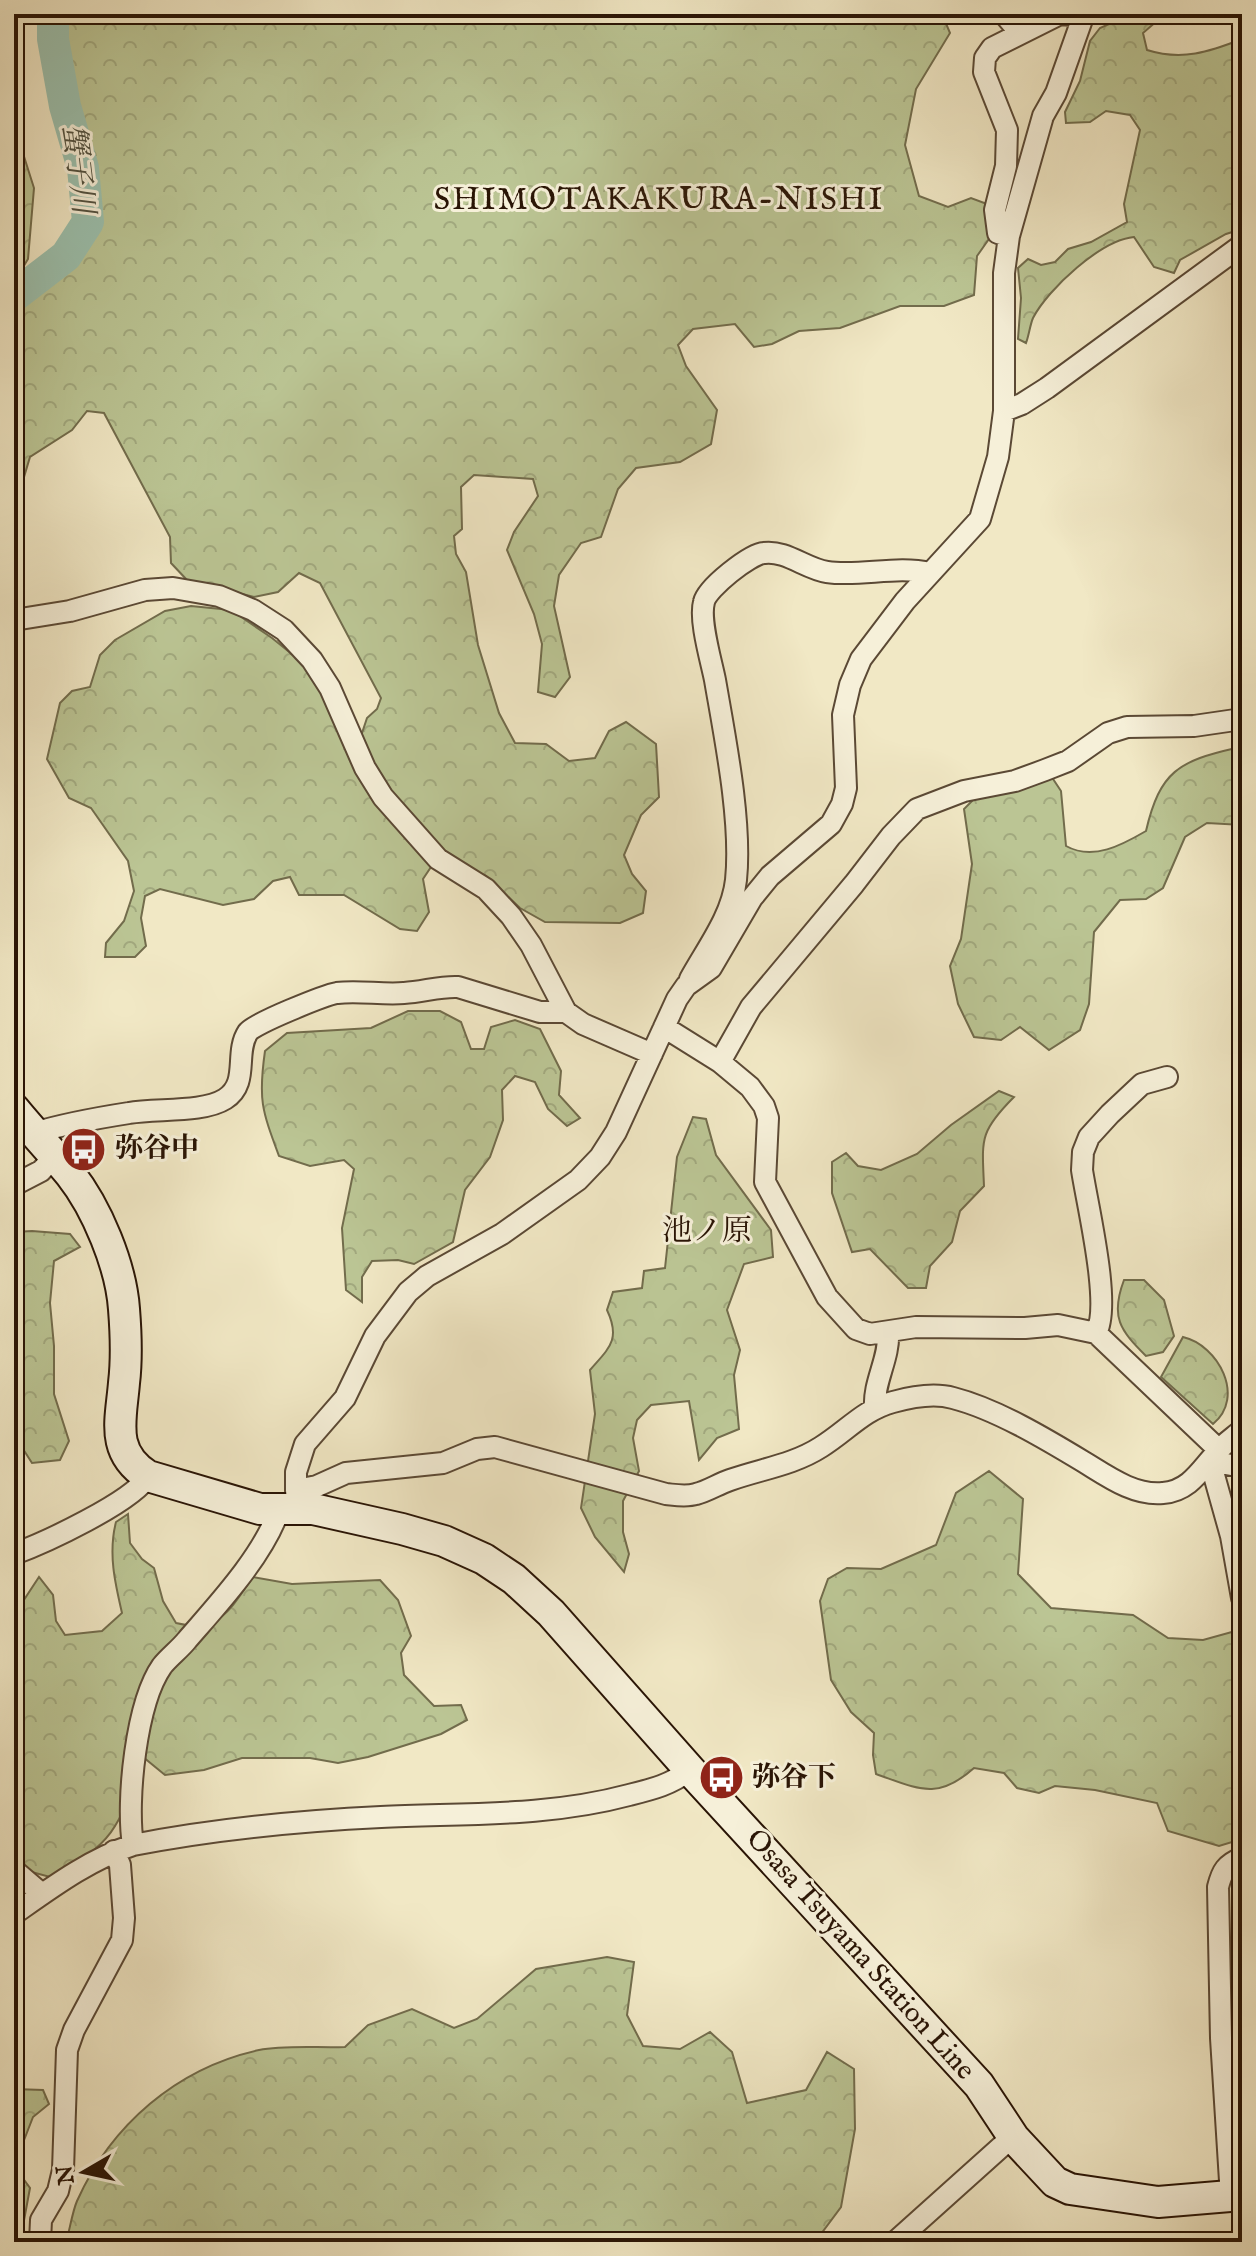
<svg xmlns="http://www.w3.org/2000/svg" width="1256" height="2256" font-family="'IM FELL English','Noto Serif JP',serif">
  <style>
    .forest { fill: url(#forest-crowns); stroke: #726c4c; stroke-width: 2 }
    .lines { fill: none; stroke-linecap: round; stroke-linejoin: round }
    .river { stroke: #9cc1ae; stroke-width: 32 }
    .street-casing { stroke: #5b4935; stroke-width: 24 }
    .secondary-casing { stroke: #291405; stroke-width: 34 }
    .street { stroke: #f6f0d9; stroke-width: 20 }
    .secondary { stroke: #f6f0d9; stroke-width: 30 }
    .labels { text-anchor: middle; dominant-baseline: central; stroke-width: 6; stroke-linejoin: round; paint-order: stroke }
    .poi-label { font-size: 28px; font-weight: bold; fill: #291405; stroke: #f6f0d9; text-anchor: start }
    .street-label { font-size: 28px; fill: #291405; stroke: #f6f0d9 }
    .water-label { font-size: 30px; font-style: italic; fill: #515140; stroke: #f6f0d9 }
    .neighbourhood-label { font-size: 30px; fill: #291405; stroke: #f6f0d9 }
    .quarter-label { font-size: 32px; letter-spacing: 2px; fill: #291405; stroke: #f6f0d9 }
  </style>
  <defs>
    <pattern id="forest-crowns" width="20" height="18" patternUnits="userSpaceOnUse" patternTransform="scale(2)"><rect width="20" height="18" fill="#bbc594"/><path d="M2 6a3 3 0 1 1 6 0M12 15a3 3 0 1 1 6 0" fill="none" stroke="#a1a87e"/></pattern>
  </defs>
  <rect width="100%" height="100%" fill="#f1e8c5"/>
  <filter id="stains"><feTurbulence type="fractalNoise" baseFrequency=".0025" numOctaves="4"/><feColorMatrix values="0 0 0 0 .2 0 0 0 0 .09 0 0 0 0 .02 0 0 0 .5 -.17"/></filter>
  <radialGradient id="worn" r=".72"><stop offset=".6" stop-color="#630" stop-opacity="0"/><stop offset="1" stop-color="#630" stop-opacity=".3"/></radialGradient>
  <!-- forest -->
  <path class="forest" d="M62,14H942L950,33L916,89L905,145L919,196L948,207L971,198L987,204L991,236L977,256L974,295L944,306H900L840,328L799,331L772,344L754,347L735,324L693,329L678,345L686,366L717,410L711,444L680,462L636,468L618,489L601,537L581,543L559,575L554,606L570,677L555,697L538,692L542,644L534,614L507,550L514,532L538,496L533,479L474,475L461,487L462,529L454,536L456,554L466,572L478,645L499,713L515,743L546,744L569,761L595,758L609,731L626,722L656,744L659,797L641,815L624,855L632,874L646,891L643,913L620,923L545,922L520,908L486,876L457,866L431,867L423,879L429,912L417,931L400,929L344,895H299L290,877L273,881L254,899L223,905L160,889L145,896L141,918L146,946L135,957H105L106,943L124,921L134,891L128,861L91,808L69,798L47,759L60,703L72,691L90,687L100,655L115,640L165,611L191,606L231,610L272,638L314,672L361,736L367,718L377,709L381,698L320,583L299,573L278,592L254,597L187,580L171,563L170,537L104,413L87,411L72,430L30,457L24,477L14,475V302L69,261L92,224L90,166L74,110L61,35Z
    M1131,14H1165L1143,33L1147,50C1182,61 1209,52 1242,39V73L1239,75L1242,98V229L1226,234L1180,260L1174,273L1154,267L1134,237C1101,240 1048,289 1033,318C1030,325 1029,335 1026,343L1018,339L1021,298L1018,268L1028,259L1041,265L1055,262L1068,249L1091,242L1127,222L1124,204L1140,130L1130,115L1106,111L1090,122L1066,123L1065,112L1080,81L1090,41L1100,28Z
    M14,140L20,144L34,188L28,259L14,282Z
    M1236,748L1242,751V825L1207,823L1185,837L1163,888L1146,899L1120,900L1094,932L1089,1004L1080,1030L1049,1050L1020,1027L1001,1040L974,1037L958,1004L950,966L961,939L972,864L964,809L978,795L1051,776L1061,791L1066,846C1093,861 1122,845 1146,831C1160,771 1179,761 1236,748Z
    M408,1011H440L461,1022L471,1049H484L491,1027L515,1020L540,1029L561,1071L559,1095L580,1118L567,1126L548,1109L535,1082L515,1076L502,1090L503,1120L490,1157L465,1190L453,1242L414,1264L398,1260L372,1261L362,1277V1302L346,1290L342,1228L354,1169L344,1160L310,1166L279,1156C262,1110 258,1100 265,1051L287,1033L371,1028Z
    M999,1091L1014,1097C979,1132 982,1139 984,1186L960,1211L952,1242L930,1266L926,1288H908L870,1249L852,1252L832,1193V1162L846,1153L858,1166L881,1170L917,1154L951,1125Z
    M693,1117L706,1119L716,1155L771,1230L773,1257L744,1264L727,1310L740,1350L734,1375L739,1429L717,1438L699,1460L689,1401L651,1405L637,1420L633,1438L639,1471L623,1501V1532L629,1554L624,1572L595,1537L581,1508L595,1414L590,1370C609,1348 621,1340 607,1310L613,1292L642,1288L644,1271L665,1268L677,1157Z
    M32,1231L70,1234L80,1247L54,1261L50,1303L54,1346V1394L69,1441L60,1460L32,1463L14,1435L15,1232Z
    M1124,1280H1144L1164,1300L1174,1336L1163,1352L1146,1356C1120,1330 1110,1317 1124,1280Z
    M1183,1337C1218,1345 1246,1397 1213,1424L1161,1377Z
    M989,1471L1023,1499L1018,1574L1051,1608L1133,1615L1168,1638L1203,1640L1239,1630L1242,1643V1839L1219,1846L1168,1831L1157,1803L1095,1790L1055,1786L1039,1793L1017,1788L1004,1773L974,1768C937,1801 919,1789 876,1774L873,1755L874,1733L851,1712L831,1680L820,1601L828,1579L847,1568L881,1569L936,1545L956,1493Z
    M128,1514L130,1543L142,1559L154,1568L163,1601L176,1623C219,1634 231,1608 253,1577L292,1584L380,1580L398,1600L411,1636L401,1653L404,1675L434,1706L461,1705L467,1720L441,1734L368,1757L338,1763L310,1758H242L204,1770L165,1775L143,1757C120,1824 116,1844 50,1877L28,1871L14,1862V1615L39,1577L53,1595L56,1621L65,1635L102,1631L122,1613C115,1583 108,1553 116,1522Z
    M607,1957L634,1962L627,2015L643,2046L680,2049L710,2032L732,2052L747,2103L806,2090L827,2052L854,2069L855,2129L841,2207L815,2242H66C70,2229 72,2213 77,2201C111,2125 177,2068 259,2050C284,2045 319,2048 345,2047L368,2025L412,2009L454,2028L477,2019L536,1969Z
    M14,2089L43,2090L49,2104L33,2117L14,2166L30,2188L20,2242H14Z"/>
  <g class="lines">
    <!-- river -->
    <path class="river" d="M14,296L66,256L88,222L83,168L65,106L53,39V14"/>
    <defs>
      <path id="street" d="M1004,14L1020,33
        M1009,236L998,233L995,210L1006,166L1007,130L984,72L985,58L992,48L1060,14L1084,16
        M1004,411L1022,404L1047,388L1242,245
        M14,620L70,611L145,590L173,588L219,596L253,610L284,630L312,660L330,688L365,768L383,797L438,859L486,889L511,916L531,945L566,1012L583,1024L652,1054
        M690,979C707,948 732,916 736,880C742,822 725,738 715,680C711,660 699,620 704,602C707,588 750,554 764,553C786,550 806,569 827,572C861,577 896,565 930,573
        M664,1027L720,1062L750,1087L764,1106L768,1118L765,1182L827,1297L856,1329L870,1334L916,1327L1025,1328L1058,1325L1096,1333L1219,1450
        M720,1062L751,1007L854,884L891,836L917,809L964,791L1015,781L1045,770L1068,761L1108,733L1127,727L1194,726L1242,719
        M34,1133C64,1124 97,1118 129,1113C156,1108 203,1113 225,1099C250,1083 234,1053 248,1032C253,1024 325,995 337,993C358,990 382,995 404,993C423,992 440,986 458,987L540,1012H566
        M14,1185L41,1171L54,1157
        M1096,1333C1112,1306 1087,1204 1082,1170L1083,1152L1089,1137L1110,1114L1142,1084L1167,1077
        M875,1408C873,1382 890,1358 888,1332
        M1210,1461L1231,1536L1242,1598
        M1210,1461L1242,1467
        M296,1490V1472L305,1444L345,1398L375,1336L408,1292L427,1276L502,1234L578,1180L600,1157L616,1132L677,999L686,986L711,968L752,898L770,876L831,824L842,804L846,788L843,715L850,685L861,659L905,601L980,519L998,457L1004,411V273L1009,236L1043,116L1056,93L1084,14
        M297,1501L296,1490L317,1486L346,1473L443,1463L477,1449L495,1447L666,1494C676,1495 686,1497 696,1494C708,1491 718,1484 730,1480C761,1469 793,1465 821,1447C847,1431 863,1410 893,1402C911,1397 935,1393 953,1398C996,1409 1046,1439 1084,1462C1107,1476 1134,1496 1163,1493C1191,1491 1202,1467 1219,1450C1225,1443 1234,1437 1242,1430
        M14,1554C44,1543 133,1502 148,1476
        M133,1845C126,1801 136,1703 162,1666C169,1657 180,1649 187,1640C219,1603 263,1556 279,1510
        M14,1870L42,1894
        M14,1914C51,1888 90,1859 133,1845C215,1829 298,1821 381,1817C465,1813 547,1817 629,1795C653,1789 670,1785 690,1770
        M1231,2197L1221,2038L1218,1887C1222,1871 1226,1864 1242,1858
        M40,2242L41,2220L58,2191L63,2170L67,2050L74,2030L122,1940L124,1918L120,1865L114,1851
        M895,2242L1002,2146L1014,2138"/>
      <path id="secondary" d="M14,1109C32,1131 52,1152 70,1174C97,1208 121,1266 124,1309C126,1334 127,1358 124,1383C121,1420 110,1452 148,1476L260,1509H313L402,1529L444,1541L484,1559L514,1579L551,1613L690,1770L979,2085L1014,2138L1055,2182L1070,2189L1158,2202L1242,2195"/>
    </defs>
    <!-- street casing -->
    <use href="#street" class="street-casing"/>
    <!-- secondary casing -->
    <use href="#secondary" class="secondary-casing"/>
    <!-- street -->
    <use href="#street" class="street"/>
    <!-- secondary -->
    <use href="#secondary" class="secondary"/>
  </g>
  <!-- icons -->
  <defs>
    <symbol id="bus-disc" viewBox="-11 -11 22 22"><circle r="9.5" fill="#8f2418" stroke="#f6f0d9"/><path d="M-5-6H5V4H4V6H2V4H-2V6H-4V4H-5ZM-3.5-4V0h7V-4ZM-3.5 1.2v1.5H-2V1.2ZM2 1.2v1.5H3.5V1.2Z" fill="#fff"/></symbol>
  </defs>
  <g fill-rule="evenodd">
    <use href="#bus-disc" x="58" y="1124" width="51" height="51"/>
    <use href="#bus-disc" x="696" y="1752" width="51" height="51"/>
  </g>
  <g class="labels">
    <!-- poi labels -->
    <g class="poi-label">
      <text x="115" y="1149">弥谷中</text>
      <text x="752" y="1778">弥谷下</text>
    </g>
    <!-- street labels -->
    <g class="street-label">
      <text transform="translate(860 1955) rotate(48)">Osasa Tsuyama Station Line</text>
    </g>
    <!-- water labels -->
    <g class="water-label">
      <text transform="translate(77 169) rotate(83)">蟹子川</text>
    </g>
    <!-- neighbourhood labels -->
    <g class="neighbourhood-label">
      <text x="707" y="1232">池ノ原</text>
    </g>
    <!-- quarter labels -->
    <g class="quarter-label">
      <text x="659" y="200">SHIMOTAKAKURA-NISHI</text>
    </g>
  </g>
  <!-- margin -->
  <rect width="1256" height="2256" fill="none" stroke="#f1e8c5" stroke-width="48"/>
  <rect x="16" y="16" width="1224" height="2224" fill="none" stroke="#291405" stroke-width="4"/>
  <rect x="24" y="24" width="1208" height="2208" fill="none" stroke="#291405" stroke-width="2"/>
  <!-- north arrow -->
  <g transform="translate(84 2172) rotate(261)" stroke="#f6f0d9" stroke-width="6" paint-order="stroke">
  <path d="M0-6L14 30L0 20L-14 30Z" fill="#291405"/>
  <text y="-12" font-size="22" font-weight="bold" text-anchor="middle" fill="#291405">N</text>
  </g>
  <rect width="100%" height="100%" filter="url(#stains)"/>
  <rect width="100%" height="100%" fill="url(#worn)"/>
</svg>
